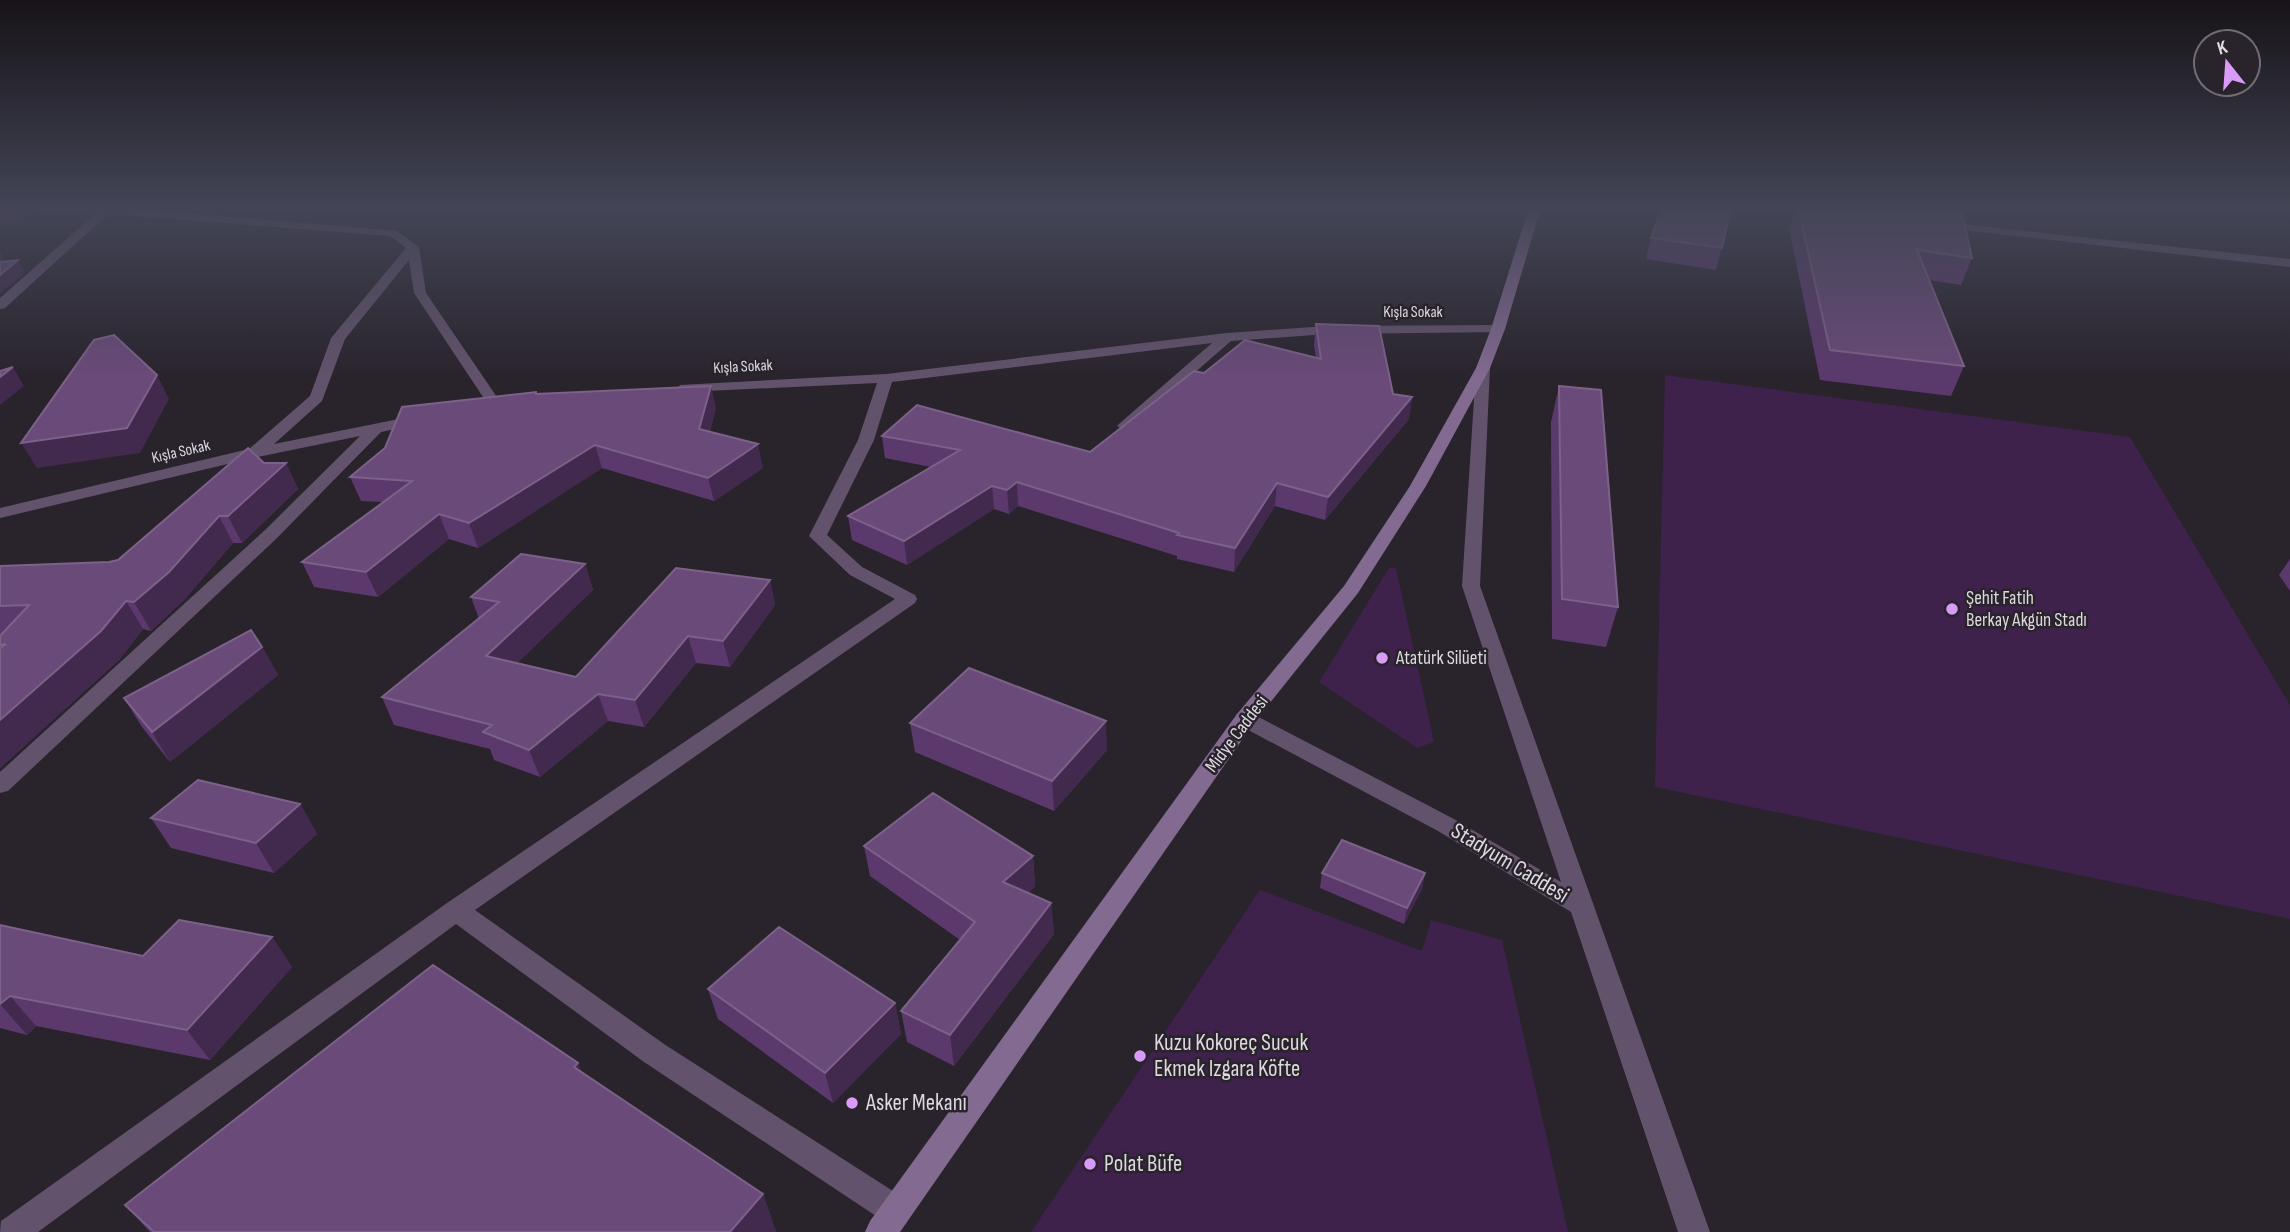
<svg xmlns="http://www.w3.org/2000/svg" width="2290" height="1232" font-family="'Sofia Sans Condensed',sans-serif">
  <style>
    .green { fill: #3e224c }
    .lines { fill: none; stroke-linecap: round; stroke-linejoin: round }
    .minor { fill: #62526b; fill-rule: evenodd }
    .tertiary { fill: #62526b; fill-rule: evenodd }
    .secondary { fill: #836a91; fill-rule: evenodd }
    .wall { fill: #5c396d }
    .shaded-wall { fill: #42294e }
    .building { fill: #6a4a79; stroke: #7c6189; stroke-width: 2 }
    .poi-dot { fill: #d89bf8; stroke: #29232c; stroke-width: 2.5 }
    .labels { text-anchor: middle; dominant-baseline: central; stroke-width: 5; stroke-linejoin: round; paint-order: stroke }
    .far-street-label { font-size: 16px; fill: #ddd9df; stroke: #29232c }
    .poi-label { font-size: 19px; fill: #ddd9df; stroke: #29232c; text-anchor: start }
    .street-label { font-size: 19px; fill: #ddd9df; stroke: #29232c }
    .near-street-label { font-size: 23px; fill: #ddd9df; stroke: #29232c }
    .near-poi-label { font-size: 23px; fill: #ddd9df; stroke: #29232c; text-anchor: start }
  </style>
  <rect width="100%" height="100%" fill="#29232c"/>
  <!-- green -->
  <path class="green" d="M1665,375L2130,437L2290,705V919L1655,787Z
    M1389,568H1396L1434,742L1417,748L1319,682Z
    M1260,890L1422,951L1431,920L1502,940L1568,1232H1031Z"/>
  <g class="lines">
    <!-- minor -->
    <path class="minor" d="M26,207H115L397,231L419,247L426,293L501,403L499,406H489L414,293L409,260L345,339L322,401L274,444L419,415L424,417L427,420L424,423L381,432L277,538L8,791L0,793V772L265,530L360,436L253,458L0,518V508L249,449L310,396L331,338L406,248L390,236L108,214L5,308L0,309V298L96,213L32,210Z
      M1940,222L2290,259V267L1936,227V223Z
      M1498,325L1503,326V332L1327,334L1231,341L1130,429L1125,431L1117,426L1120,423L1212,343L892,382L874,440L827,535L862,567L915,595L917,599L915,603L475,910L664,1044L907,1200L912,1211L907,1222L896,1226L885,1222L644,1062L456,924L38,1232H0L1,1221L447,903L895,599L850,575L809,536L858,440L877,383L685,392L678,388L680,385L886,374L1227,333L1327,326Z"/>
    <!-- tertiary -->
    <path class="tertiary" d="M1483,364L1490,368L1480,586L1710,1232H1678L1571,912L1438,831L1237,724L1234,719L1237,714H1253L1454,819L1561,882L1462,586L1476,368Z"/>
    <!-- secondary -->
    <path class="secondary" d="M1529,207H1541L1505,329L1490,368L1426,486L1358,593L1253,724L900,1232H865L870,1221L1237,714L1344,586L1410,486L1476,368L1491,329Z"/>
  </g>
  <!-- wall -->
  <path class="wall" d="M1796,207H1911L1972,258L1961,285L1929,280L1964,366L1951,396L1820,380L1789,228Z
    M1651,238L1722,248L1716,270L1646,259Z
    M1316,324L1393,394L1412,397L1409,419L1325,520L1275,506L1234,572L1177,559V556L1018,506L1009,514L994,509L907,565L852,540L848,516L931,467L885,458L882,436L1090,452L1204,373L1316,358L1314,345Z
    M1559,386L1618,607L1606,647L1552,639L1551,422Z
    M536,392L537,394L716,408L710,431L763,468L714,501L602,468L478,548L449,539L378,597L314,587L302,562L383,502L361,501L350,477Z
    M264,463H286L298,489L242,543H233L184,600L151,631L143,629L119,660L0,768V636L1,635H0V566L109,562L118,560Z
    M2290,559V591L2279,575Z
    M585,564L593,590L517,663L576,677L770,580L775,605L730,667L696,663L644,727L608,721L540,777L494,760L490,749L394,725L382,697L479,619L471,597Z
    M262,647L278,675L170,762L142,727L124,698Z
    M910,723L1107,750L1054,811L915,752Z
    M300,804L317,834L274,873L171,848L151,818Z
    M864,846L1033,856L1035,886L1028,893L1051,903L1054,934L954,1066L907,1042L901,1011L960,940L870,876Z
    M1322,873H1425L1422,889L1404,924L1320,888Z
    M0,925L143,956L272,937L292,967L210,1060L36,1026L27,1035L0,1028Z
    M708,989L895,1003L901,1034L833,1103L718,1019Z
    M763,1194L776,1232H150L125,1205Z"/>
  <!-- shaded-wall -->
  <path class="shaded-wall" d="M13,207H29L31,213L0,229V214Z
    M0,251L6,264L0,269Z
    M18,260L25,273L0,294V275Z
    M13,367L24,386L0,405V377Z
    M157,375L169,399L140,453L37,468L21,443Z
    M711,386L716,408L704,451L699,429Z
    M1412,397L1409,419L1325,520L1328,497Z
    M758,444L763,468L714,501L708,478Z
    M595,445L602,468L478,548L469,523Z
    M286,463L298,489L242,543L228,516Z
    M1017,482L1018,506L1009,514L1007,490Z
    M1277,483L1275,506L1234,572L1235,548Z
    M992,486L994,509L907,565L904,541Z
    M439,514L449,539L378,597L366,572Z
    M219,516L233,543L184,600L151,631L134,602Z
    M585,564L593,590L497,683L486,656Z
    M770,580L775,605L730,667L723,641Z
    M126,601L143,629L119,660L0,768V720Z
    M688,636L696,663L644,727L635,700Z
    M262,647L278,675L170,762L152,732Z
    M598,694L608,721L540,777L529,750Z
    M1106,721L1107,750L1054,811L1052,781Z
    M300,804L317,834L274,873L256,843Z
    M1033,856L1035,886L1006,912L1003,882Z
    M1425,873L1422,889L1404,924L1407,908Z
    M1051,903L1054,934L954,1066L950,1035Z
    M272,937L292,967L210,1060L187,1030Z
    M10,996L36,1026L27,1035L0,1004Z
    M895,1003L901,1034L833,1103L825,1073Z
    M578,1063L598,1107L574,1067Z
    M763,1194L776,1232H730Z"/>
  <!-- building -->
  <path class="building" d="M0,207H13L0,214Z
    M1662,207H1731L1722,248L1651,238Z
    M1798,207H1911L1962,213L1972,258L1917,250L1964,366L1830,350Z
    M18,260L0,275V262Z
    M1316,324L1379,326L1393,394L1412,397L1328,497L1277,483L1235,548L1177,535L1179,533L1017,482L1007,490L992,486L904,541L848,516L960,450L882,436L917,405L1090,452L1194,371L1204,373L1245,340L1321,359Z
    M114,335L157,375L127,428L21,443L94,340Z
    M13,367L0,377V371Z
    M711,386L699,429L758,444L708,478L595,445L469,523L439,514L366,572L302,562L412,481L350,477L385,448L402,407L536,392V394Z
    M1559,386L1601,390L1618,607L1562,599Z
    M248,448L264,463H286L228,516H219L169,572L134,602L126,601L101,631L0,720V648L6,644L0,645V636L29,605L0,606V566L109,562L118,560Z
    M521,554L585,564L486,656L576,677L676,568L770,580L723,641L688,636L635,700L598,694L529,750L483,732L492,725L382,697L499,602L471,597Z
    M251,630L262,647L152,732L124,698Z
    M969,668L1106,721L1052,781L910,723Z
    M198,780L300,804L256,843L151,818Z
    M933,793L1033,856L1003,882L1051,903L950,1035L901,1011L975,922L864,846Z
    M1342,840L1425,873L1407,908L1322,873Z
    M179,920L272,937L187,1030L10,996L0,1004V925L143,956Z
    M779,927L895,1003L825,1073L708,989Z
    M433,965L578,1063L574,1067L763,1194L730,1232H154L125,1205Z"/>
  <!-- sky -->
  <linearGradient id="sky" x2="0" y2="1"><stop stop-color="#171318"/><stop offset="0.55" stop-color="#434556"/><stop offset="1" stop-color="#434556" stop-opacity="0"/></linearGradient>
  <rect width="2290" height="379" fill="url(#sky)"/>
  <!-- markers -->
  <g class="poi-dot">
    <circle cx="1952" cy="609" r="7"/>
    <circle cx="1382" cy="658" r="7"/>
    <circle cx="1140" cy="1056" r="7"/>
    <circle cx="852" cy="1103" r="7"/>
    <circle cx="1090" cy="1164" r="7"/>
  </g>
  <g class="labels">
    <!-- far-street labels -->
    <g class="far-street-label">
      <text x="1413" y="312">Kışla Sokak</text>
      <text transform="translate(743 367) rotate(-3)">Kışla Sokak</text>
      <text transform="translate(181 452) rotate(-13)">Kışla Sokak</text>
    </g>
    <!-- poi labels -->
    <g class="poi-label">
      <text x="1966" y="598">Şehit Fatih<tspan x="1966" dy="22">Berkay Akgün Stadı</tspan></text>
      <text x="1396" y="658">Atatürk Silüeti</text>
    </g>
    <!-- street labels -->
    <g class="street-label">
      <text transform="translate(1237 734) rotate(-53)">Midye Caddesi</text>
    </g>
    <!-- near-street labels -->
    <g class="near-street-label">
      <text transform="translate(1510 863) rotate(31)">Stadyum Caddesi</text>
    </g>
    <!-- near-poi labels -->
    <g class="near-poi-label">
      <text x="1154" y="1043">Kuzu Kokoreç Sucuk<tspan x="1154" dy="26">Ekmek Izgara Köfte</tspan></text>
      <text x="866" y="1103">Asker Mekanı</text>
      <text x="1104" y="1164">Polat Büfe</text>
    </g>
  </g>
  <!-- north arrow -->
  <g transform="translate(2227 63) rotate(343)"><circle r="33" fill="#29232c" stroke="#716c74" stroke-width="2"/>
  <path d="M0-5L12 26L0 18L-12 26Z" fill="#d89bf8"/>
  <text y="-10" font-size="19" font-weight="bold" text-anchor="middle" fill="#ddd9df">K</text>
  </g>
</svg>
